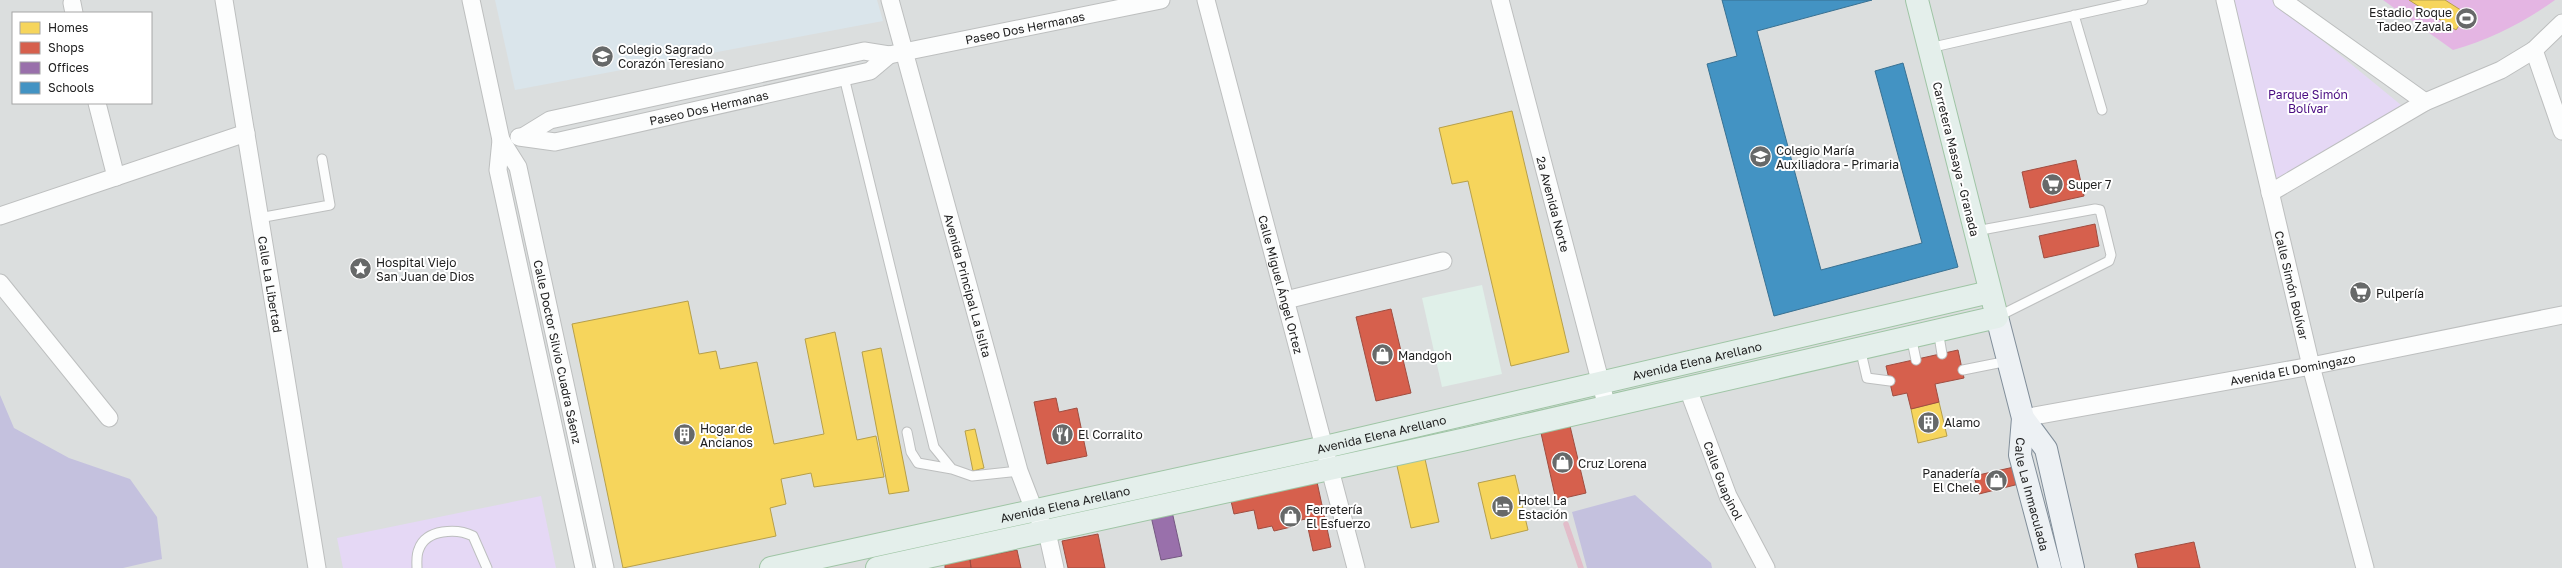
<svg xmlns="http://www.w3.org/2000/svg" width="2562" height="568" font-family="'Golos Text',sans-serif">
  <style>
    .residential { fill: #dbdede; fill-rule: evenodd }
    .commercial { fill: #e0f0e9 }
    .education { fill: #dae5eb }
    .forest { fill: #c4c1de }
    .park { fill: #e5d8f5 }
    .pitch { fill: #e4b5e3 }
    .homes { fill: #f6d55c; stroke: #b69f4a }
    .shops { fill: #d6604d; stroke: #a04d40 }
    .offices { fill: #9970ab; stroke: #755882 }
    .schools { fill: #4393c3; stroke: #397192 }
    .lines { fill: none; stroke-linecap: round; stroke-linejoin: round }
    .stream { stroke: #e2bdca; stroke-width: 5.5 }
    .service-casing { stroke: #bdbfbf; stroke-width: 11 }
    .minor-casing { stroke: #bdbfbf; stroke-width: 19 }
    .secondary-casing { stroke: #818e9a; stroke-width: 24 }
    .trunk-casing { stroke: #9fc5a5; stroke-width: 24 }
    .service { stroke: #fcfdfd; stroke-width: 9 }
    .minor { stroke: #fcfdfd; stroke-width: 17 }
    .secondary { stroke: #edf1f4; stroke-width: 22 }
    .trunk { stroke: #e4efeb; stroke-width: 22 }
    .labels { text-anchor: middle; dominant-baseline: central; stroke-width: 4; stroke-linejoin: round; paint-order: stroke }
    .poi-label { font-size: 12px; fill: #212121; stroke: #fff; text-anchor: start }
    .street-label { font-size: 12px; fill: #212121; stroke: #fff }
    .park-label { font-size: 12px; fill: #4a0c82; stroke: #fff }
  </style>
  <rect width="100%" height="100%" fill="#eaefef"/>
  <!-- residential -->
  <path class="residential" d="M0,0H2562V568H0ZM13,13H151V103H13Z"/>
  <!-- commercial -->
  <path class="commercial" d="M1482,285L1502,374L1442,387L1422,298Z"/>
  <!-- education -->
  <path class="education" d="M495,0H877L883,21L515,90Z"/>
  <!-- forest -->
  <path class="forest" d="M0,395L14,428L69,458L130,479L157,517L162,559L123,568H0Z
    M1635,495L1711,563L1712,568H1587L1572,512Z"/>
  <!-- park -->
  <path class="park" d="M2226,0H2273L2401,105L2273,190Z
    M541,496L556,568H343L337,538Z"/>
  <!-- pitch -->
  <path class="pitch" d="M2383,0H2555C2525,22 2489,40 2453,50Z"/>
  <!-- homes -->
  <path class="homes" d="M2409,0H2445L2467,14L2456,30Z
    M1512,111L1569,352L1511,366L1468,181L1452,184L1439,128Z
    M688,301L699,354L716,351L720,369L757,362L774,444L824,434L805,339L835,332L857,440L876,436L884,477L814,487L811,473L781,479L786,504L770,508L776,536L623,568L572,324Z
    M881,348L909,491L889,494L862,352Z
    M1939,402L1947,436L1918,443L1911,409Z
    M975,429L984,468L973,471L965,431Z
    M1423,450L1439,522L1411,528L1395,457Z
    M1515,475L1528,530L1491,539L1478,483Z"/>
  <!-- shops -->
  <path class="shops" d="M2076,160L2084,196L2030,208L2022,172Z
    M2095,224L2099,246L2044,258L2039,236Z
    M1391,309L1411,393L1376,401L1356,317Z
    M1958,350L1964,378L1935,384L1939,402L1911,409L1907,393L1893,396L1886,366Z
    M1056,398L1059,412L1077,408L1087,456L1047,464L1034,402Z
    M1570,426L1586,493L1556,500L1541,433Z
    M2014,467L2019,484L1979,494L1974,476Z
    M1317,482L1331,547L1313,551L1306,519L1290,522L1291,527L1274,531L1272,526L1258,529L1254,510L1234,514L1231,501Z
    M1098,534L1105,568H1068L1062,541Z
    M2194,542L2200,568H2138L2135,554Z
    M1017,550L1021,568H971L970,559Z
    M970,559L971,568H945V564Z"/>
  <!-- offices -->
  <path class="offices" d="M1171,507L1182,556L1161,560L1150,512Z"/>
  <!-- schools -->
  <path class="schools" d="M1722,0H1872L1757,31L1821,270L1922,243L1875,71L1903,63L1958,267L1774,316L1707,64L1737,56Z"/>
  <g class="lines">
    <!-- stream -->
    <path class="stream" d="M1566,524L1581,568"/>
    <defs>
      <path id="service" d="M2074,15L2102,110
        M1929,48L2143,0
        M844,77L934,447L952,469
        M259,218L330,205L322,159
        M1976,231L2095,209L2100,210L2111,255L2109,261L1997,317
        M1938,330L1942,354
        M1911,336L1916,360
        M1860,348L1867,378L1890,381
        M1963,370L2008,361
        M907,432L911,452L918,463L952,469L972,476L1019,471
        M417,568C417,562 416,555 419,549C426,529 457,528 473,536L487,568"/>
      <g id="minor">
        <path id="s1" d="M224,0L317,568"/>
        <path d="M471,0L501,140L498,170L584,568"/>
        <path id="s2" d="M890,0L1019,471L1034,510L1047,532L1055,568"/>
        <path id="s3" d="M1206,0L1356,568"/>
        <path id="s4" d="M1500,0L1607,407"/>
        <path id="s5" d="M2225,0L2311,366L2365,568"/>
        <path d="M2282,0L2425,102"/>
        <path d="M72,3L74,13"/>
        <path d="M2534,50L2562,131"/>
        <path d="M97,103L116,177"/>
        <path id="s6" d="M524,136L550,120L864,51L889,55L1161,0"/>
        <path id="s7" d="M519,137L555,142L870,71L889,55"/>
        <path id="s8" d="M501,140L518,167L605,568"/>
        <path d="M2270,193L2425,102L2501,70L2534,50L2562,23"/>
        <path d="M0,216L246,133"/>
        <path d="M0,283L109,418"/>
        <path d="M1286,300L1443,261"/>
        <path id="s9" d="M1688,389L1728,496L1766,568"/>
        <path id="s10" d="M2023,418L2311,366L2562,315"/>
      </g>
      <g id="secondary">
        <path id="s11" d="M1997,317L2023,418L2020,455L2050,568"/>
        <path d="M2023,418L2046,449L2073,568"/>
      </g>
      <g id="trunk">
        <path id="s12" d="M771,568L1325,447L1990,292"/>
        <path d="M877,568L1466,439L1997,317L1917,0"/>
      </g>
    </defs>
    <!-- service casing -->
    <use href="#service" class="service-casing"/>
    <!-- minor casing -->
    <use href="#minor" class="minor-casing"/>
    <!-- secondary casing -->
    <use href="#secondary" class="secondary-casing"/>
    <!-- trunk casing -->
    <use href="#trunk" class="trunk-casing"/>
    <!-- service -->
    <use href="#service" class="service"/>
    <!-- minor -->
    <use href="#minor" class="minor"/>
    <!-- secondary -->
    <use href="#secondary" class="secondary"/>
    <!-- trunk -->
    <use href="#trunk" class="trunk"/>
  </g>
  <!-- icons -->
  <defs>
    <symbol id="stadium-disc" viewBox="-11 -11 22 22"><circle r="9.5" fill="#676969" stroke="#fff"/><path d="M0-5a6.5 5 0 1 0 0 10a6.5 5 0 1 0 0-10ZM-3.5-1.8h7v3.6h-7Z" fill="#fff"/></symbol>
    <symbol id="school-disc" viewBox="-11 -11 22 22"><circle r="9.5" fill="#676969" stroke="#fff"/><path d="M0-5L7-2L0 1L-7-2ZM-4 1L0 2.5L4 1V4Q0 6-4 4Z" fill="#fff"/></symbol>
    <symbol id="supermarket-disc" viewBox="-11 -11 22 22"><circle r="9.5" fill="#676969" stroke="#fff"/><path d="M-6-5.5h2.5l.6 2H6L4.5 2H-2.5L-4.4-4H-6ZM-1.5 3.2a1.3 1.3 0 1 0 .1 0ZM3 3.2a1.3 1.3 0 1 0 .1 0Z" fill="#fff"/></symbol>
    <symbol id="sight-disc" viewBox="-11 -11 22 22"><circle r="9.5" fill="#676969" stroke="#fff"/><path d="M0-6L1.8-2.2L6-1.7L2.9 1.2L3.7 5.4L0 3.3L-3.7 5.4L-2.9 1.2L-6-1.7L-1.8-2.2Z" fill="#fff"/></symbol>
    <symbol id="shop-disc" viewBox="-11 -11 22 22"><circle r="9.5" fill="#676969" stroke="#fff"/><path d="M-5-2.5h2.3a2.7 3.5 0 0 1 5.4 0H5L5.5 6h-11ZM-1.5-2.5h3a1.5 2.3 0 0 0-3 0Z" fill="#fff"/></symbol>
    <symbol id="building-disc" viewBox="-11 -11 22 22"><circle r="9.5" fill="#676969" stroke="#fff"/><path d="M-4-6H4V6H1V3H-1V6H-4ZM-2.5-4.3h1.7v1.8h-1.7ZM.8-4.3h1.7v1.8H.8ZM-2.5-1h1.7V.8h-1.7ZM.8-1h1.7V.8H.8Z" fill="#fff"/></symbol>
    <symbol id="restaurant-disc" viewBox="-11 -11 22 22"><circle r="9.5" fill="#676969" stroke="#fff"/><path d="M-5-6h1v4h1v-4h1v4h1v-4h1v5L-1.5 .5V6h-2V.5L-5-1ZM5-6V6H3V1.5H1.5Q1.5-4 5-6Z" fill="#fff"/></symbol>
    <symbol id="hotel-disc" viewBox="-11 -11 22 22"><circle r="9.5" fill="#676969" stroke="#fff"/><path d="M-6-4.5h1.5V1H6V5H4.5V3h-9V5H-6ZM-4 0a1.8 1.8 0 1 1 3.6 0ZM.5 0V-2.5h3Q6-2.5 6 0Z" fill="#fff"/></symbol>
  </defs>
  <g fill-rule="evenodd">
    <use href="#stadium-disc" x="2454" y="6" width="25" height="25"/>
    <use href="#school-disc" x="590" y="44" width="25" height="25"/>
    <use href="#school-disc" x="1748" y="144" width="25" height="25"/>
    <use href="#supermarket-disc" x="2040" y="172" width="25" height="25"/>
    <use href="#sight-disc" x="348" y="256" width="25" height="25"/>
    <use href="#supermarket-disc" x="2348" y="280" width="25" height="25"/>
    <use href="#shop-disc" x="1370" y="342" width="25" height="25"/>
    <use href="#building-disc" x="1916" y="410" width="25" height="25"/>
    <use href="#restaurant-disc" x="1050" y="422" width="25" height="25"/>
    <use href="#building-disc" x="672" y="422" width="25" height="25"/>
    <use href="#shop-disc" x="1550" y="450" width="25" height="25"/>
    <use href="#shop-disc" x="1984" y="468" width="25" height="25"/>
    <use href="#hotel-disc" x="1490" y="494" width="25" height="25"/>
    <use href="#shop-disc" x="1278" y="504" width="25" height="25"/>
  </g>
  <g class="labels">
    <!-- poi labels -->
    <g class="poi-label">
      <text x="2452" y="12" text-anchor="end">Estadio Roque<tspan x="2452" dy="14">Tadeo Zavala</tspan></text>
      <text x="618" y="49">Colegio Sagrado<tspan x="618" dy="14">Corazón Teresiano</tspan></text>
      <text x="1776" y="150">Colegio María<tspan x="1776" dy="14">Auxiliadora - Primaria</tspan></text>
      <text x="2068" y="184">Super 7</text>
      <text x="376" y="262">Hospital Viejo<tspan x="376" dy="14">San Juan de Dios</tspan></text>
      <text x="2376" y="293">Pulpería</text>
      <text x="1398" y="355">Mandgoh</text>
      <text x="1944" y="422">Alamo</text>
      <text x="700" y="428">Hogar de<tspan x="700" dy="14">Ancianos</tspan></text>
      <text x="1078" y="434">El Corralito</text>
      <text x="1578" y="463">Cruz Lorena</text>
      <text x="1980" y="473" text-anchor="end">Panadería<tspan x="1980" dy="14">El Chele</tspan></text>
      <text x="1518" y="500">Hotel La<tspan x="1518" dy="14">Estación</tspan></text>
      <text x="1306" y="509">Ferretería<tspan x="1306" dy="14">El Esfuerzo</tspan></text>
    </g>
    <!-- street labels -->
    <g class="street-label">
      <text stroke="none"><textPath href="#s6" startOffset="516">Paseo Dos Hermanas</textPath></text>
      <text stroke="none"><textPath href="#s7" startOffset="194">Paseo Dos Hermanas</textPath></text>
      <text transform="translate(1956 159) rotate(76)">Carretera Masaya - Granada</text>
      <text stroke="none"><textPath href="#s4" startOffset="211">2a Avenida Norte</textPath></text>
      <text stroke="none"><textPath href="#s1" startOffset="288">Calle La Libertad</textPath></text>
      <text stroke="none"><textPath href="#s3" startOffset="294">Calle Miguel Ángel Ortez</textPath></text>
      <text stroke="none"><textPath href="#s5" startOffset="293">Calle Simón Bolívar</textPath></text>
      <text stroke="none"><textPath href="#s2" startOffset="296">Avenida Principal La Islita</textPath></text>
      <text stroke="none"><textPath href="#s8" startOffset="221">Calle Doctor Silvio Cuadra Sáenz</textPath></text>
      <text stroke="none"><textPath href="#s12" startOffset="949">Avenida Elena Arellano</textPath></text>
      <text stroke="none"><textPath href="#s10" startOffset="274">Avenida El Domingazo</textPath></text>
      <text stroke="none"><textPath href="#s12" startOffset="625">Avenida Elena Arellano</textPath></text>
      <text stroke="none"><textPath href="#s9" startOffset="98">Calle Guapinol</textPath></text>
      <text stroke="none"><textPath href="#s11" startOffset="182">Calle La Inmaculada</textPath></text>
      <text stroke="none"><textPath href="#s12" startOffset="301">Avenida Elena Arellano</textPath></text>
    </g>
    <!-- park labels -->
    <g class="park-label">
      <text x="2308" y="94">Parque Simón<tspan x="2308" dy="14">Bolívar</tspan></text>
    </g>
  </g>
  <!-- legend -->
  <rect x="12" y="12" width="140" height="92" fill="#ffffff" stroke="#a6a6a6"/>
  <rect x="20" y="22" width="20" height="12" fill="#f6d55c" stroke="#a6a6a6"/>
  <text x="48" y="32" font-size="12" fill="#212121">Homes</text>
  <rect x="20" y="42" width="20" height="12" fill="#d6604d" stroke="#a6a6a6"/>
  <text x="48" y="52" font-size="12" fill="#212121">Shops</text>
  <rect x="20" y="62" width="20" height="12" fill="#9970ab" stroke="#a6a6a6"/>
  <text x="48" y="72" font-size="12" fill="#212121">Offices</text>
  <rect x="20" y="82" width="20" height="12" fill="#4393c3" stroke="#a6a6a6"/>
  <text x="48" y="92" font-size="12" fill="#212121">Schools</text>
</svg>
